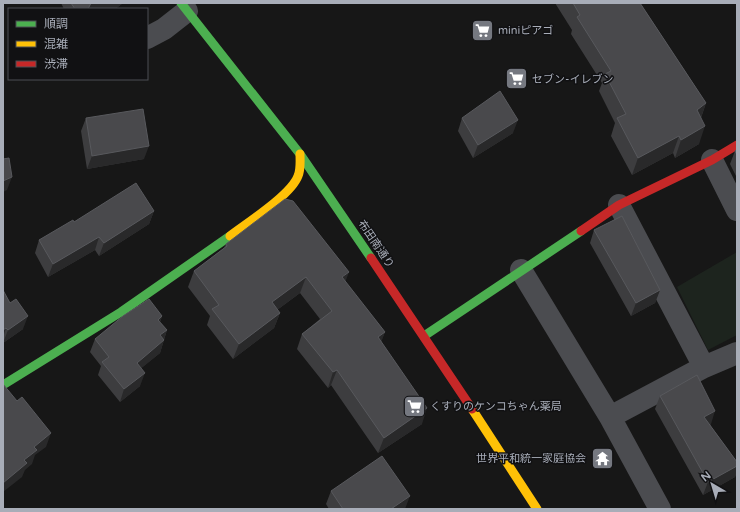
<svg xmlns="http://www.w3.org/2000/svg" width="740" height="512" font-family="'Varela Round','Noto Sans JP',sans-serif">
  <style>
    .green { fill: #1d241e }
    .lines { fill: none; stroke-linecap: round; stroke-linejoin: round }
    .street { stroke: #4b4c50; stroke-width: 22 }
    .fast { stroke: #4caf50; stroke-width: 9 }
    .slow { stroke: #ffc107; stroke-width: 9 }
    .jam { stroke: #c62828; stroke-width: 9 }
    .wall { fill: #3d3d3f }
    .shaded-wall { fill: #29292a }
    .building { fill: #49494c; stroke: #58595d }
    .labels { text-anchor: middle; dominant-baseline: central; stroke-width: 3; stroke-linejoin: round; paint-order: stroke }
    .poi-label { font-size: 11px; fill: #a8adb8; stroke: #111113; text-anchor: start }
    .street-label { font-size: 11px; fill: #a8adb8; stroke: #111113 }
  </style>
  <rect width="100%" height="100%" fill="#171717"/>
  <!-- green -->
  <path class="green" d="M737,252V335L708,350L677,287Z"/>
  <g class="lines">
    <!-- street -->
    <path class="street" d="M147,38L164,29L187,11
      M712,160L737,210
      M619,205L704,367L737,353
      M521,270L610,417L660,509
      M610,417L704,367"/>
    <!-- fast -->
    <path class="fast" d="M181,3L300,154L371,258
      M424,336L581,231
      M3,385L121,312L230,236"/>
    <!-- slow -->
    <path class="slow" d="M230,236C247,223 291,195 298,176C301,169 300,161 300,154
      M472,409L537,509"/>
    <!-- jam -->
    <path class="jam" d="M581,231L619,205L712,160L737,145
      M371,258L472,409"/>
  </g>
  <!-- wall -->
  <path class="wall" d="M61,3H123L115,9H64Z
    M555,3H640L706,103L701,118L699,144L675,158L673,153L632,175L611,136L615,123L599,91L602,83L571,34L572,30Z
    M86,118L144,159L87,169L81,131Z
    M462,118L513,133L473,158L458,131Z
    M737,149V178L730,164L735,151Z
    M154,211L149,224L99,256L95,250L48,277L35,253L39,240L74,222Z
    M594,230L660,290L655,303L631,316L590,243Z
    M226,244L345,282L385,332L381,341L422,424L378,453L331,385L328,388L297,349L302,334L320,319L300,293L277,310L280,313L274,328L233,359L207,325L210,316L188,287L194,271L224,248Z
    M3,290L23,329L3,343Z
    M162,316L160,322L167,330L160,353L141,368L140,386L120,402L98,375L101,366L90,352L95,339Z
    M660,396L711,424L710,425L737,462V471L735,477L703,495L655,409Z
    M331,491L405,509H329L326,504Z"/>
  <!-- shaded-wall -->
  <path class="shaded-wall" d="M91,3H123L115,9H88Z
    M706,103L700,120L697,110Z
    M518,120L513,133L473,158L478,145Z
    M705,126L699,144L675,158L681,140Z
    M679,136L673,153L632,175L638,158Z
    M149,146L144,159L87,169L92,156Z
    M12,177L7,190L3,192V181Z
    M154,211L149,224L99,256L104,243Z
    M99,237L95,250L48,277L53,264Z
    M349,272L343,288L342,277Z
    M306,277L300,293L266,318L272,302Z
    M660,290L655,303L631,316L636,303Z
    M280,313L274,328L233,359L239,344Z
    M28,316L23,329L3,343L8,330Z
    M162,316L158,329V320Z
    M6,328L3,337V330Z
    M167,330L163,342L164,340L160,353L132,376L137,363L160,335Z
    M385,332L379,348L378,337Z
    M337,370L331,385L328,388L333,372Z
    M145,373L140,386L120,402L124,389Z
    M427,408L422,424L378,453L384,438Z
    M715,411L711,424L699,430L704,417Z
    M51,433L46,447L35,455L32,464L25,470L22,477L3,492V483L24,460L34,447Z
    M737,466V471L735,477L703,495L708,482Z
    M410,496L405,509H391Z"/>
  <!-- building -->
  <path class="building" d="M71,3H91L88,9H75Z
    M573,3H640L706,103L697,110L705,126L681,140L679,136L638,158L617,118L626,114L605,74L611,71L577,17L580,15Z
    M500,91L518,120L478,145L462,118Z
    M143,109L149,146L92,156L86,118Z
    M737,149V155L735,151Z
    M9,158L12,177L3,181V159Z
    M136,183L154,211L104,243L99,237L53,264L39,240L73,220L74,222Z
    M285,199L293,201L349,272L342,277L385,332L378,337L427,408L384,438L337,370L333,372L302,334L332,311L306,277L272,302L280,313L239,344L212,309L219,305L194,271L227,246L226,244Z
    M622,216L660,290L636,303L594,230Z
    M3,290L10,303L16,299L28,316L8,330L6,328L3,330Z
    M149,299L162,316L158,320L167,330L160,335L164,340L137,363L145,373L124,389L102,362L109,357L95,339L123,316Z
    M697,375L715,411L704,417L737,462V466L708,482L660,396Z
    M3,384L17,401L22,397L51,433L34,447L37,450L24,460L27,463L3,483Z
    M382,456L410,496L391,509H343L331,491Z"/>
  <!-- icons -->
  <defs>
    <symbol id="supermarket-square" viewBox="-11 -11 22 22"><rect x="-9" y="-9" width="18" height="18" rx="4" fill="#757880" stroke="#111113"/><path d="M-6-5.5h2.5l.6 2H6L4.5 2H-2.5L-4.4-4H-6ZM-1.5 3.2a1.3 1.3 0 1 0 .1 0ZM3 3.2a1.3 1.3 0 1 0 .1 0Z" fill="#fff"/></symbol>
    <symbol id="temple-square" viewBox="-11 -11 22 22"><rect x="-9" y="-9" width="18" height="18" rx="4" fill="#757880" stroke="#111113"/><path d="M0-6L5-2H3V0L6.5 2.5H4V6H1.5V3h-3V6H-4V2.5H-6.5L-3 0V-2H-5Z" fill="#fff"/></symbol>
  </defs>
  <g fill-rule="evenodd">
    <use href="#supermarket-square" x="470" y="18" width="25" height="25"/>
    <use href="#supermarket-square" x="504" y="66" width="25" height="25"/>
    <use href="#supermarket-square" x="402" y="394" width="25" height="25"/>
    <use href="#temple-square" x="590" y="446" width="25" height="25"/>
  </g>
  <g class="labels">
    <!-- poi labels -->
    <g class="poi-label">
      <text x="498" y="30">miniピアゴ</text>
      <text x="532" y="79">セブン-イレブン</text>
      <text x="430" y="406">くすりのケンコちゃん薬局</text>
      <text x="586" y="458" text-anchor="end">世界平和統一家庭協会</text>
    </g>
    <!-- street labels -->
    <g class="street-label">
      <text transform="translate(376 244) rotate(56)">布田南通り</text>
    </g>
  </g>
  <!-- border -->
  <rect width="740" height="512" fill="none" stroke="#a8adb8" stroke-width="8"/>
  <!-- legend -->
  <rect x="8" y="8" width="140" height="72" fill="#111113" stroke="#4d4f55"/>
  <rect x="16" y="21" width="20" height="6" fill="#4caf50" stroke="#4d4f55"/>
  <text x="44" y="28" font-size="12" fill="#a8adb8">順調</text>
  <rect x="16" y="41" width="20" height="6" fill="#ffc107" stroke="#4d4f55"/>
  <text x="44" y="48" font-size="12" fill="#a8adb8">混雑</text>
  <rect x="16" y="61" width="20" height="6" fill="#c62828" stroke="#4d4f55"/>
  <text x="44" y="68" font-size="12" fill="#a8adb8">渋滞</text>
  <!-- north arrow -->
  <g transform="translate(712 484) rotate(322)" stroke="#111113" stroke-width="3" paint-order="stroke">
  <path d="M0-3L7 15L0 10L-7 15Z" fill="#a8adb8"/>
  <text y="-6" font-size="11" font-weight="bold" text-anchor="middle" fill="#a8adb8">N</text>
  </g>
</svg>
